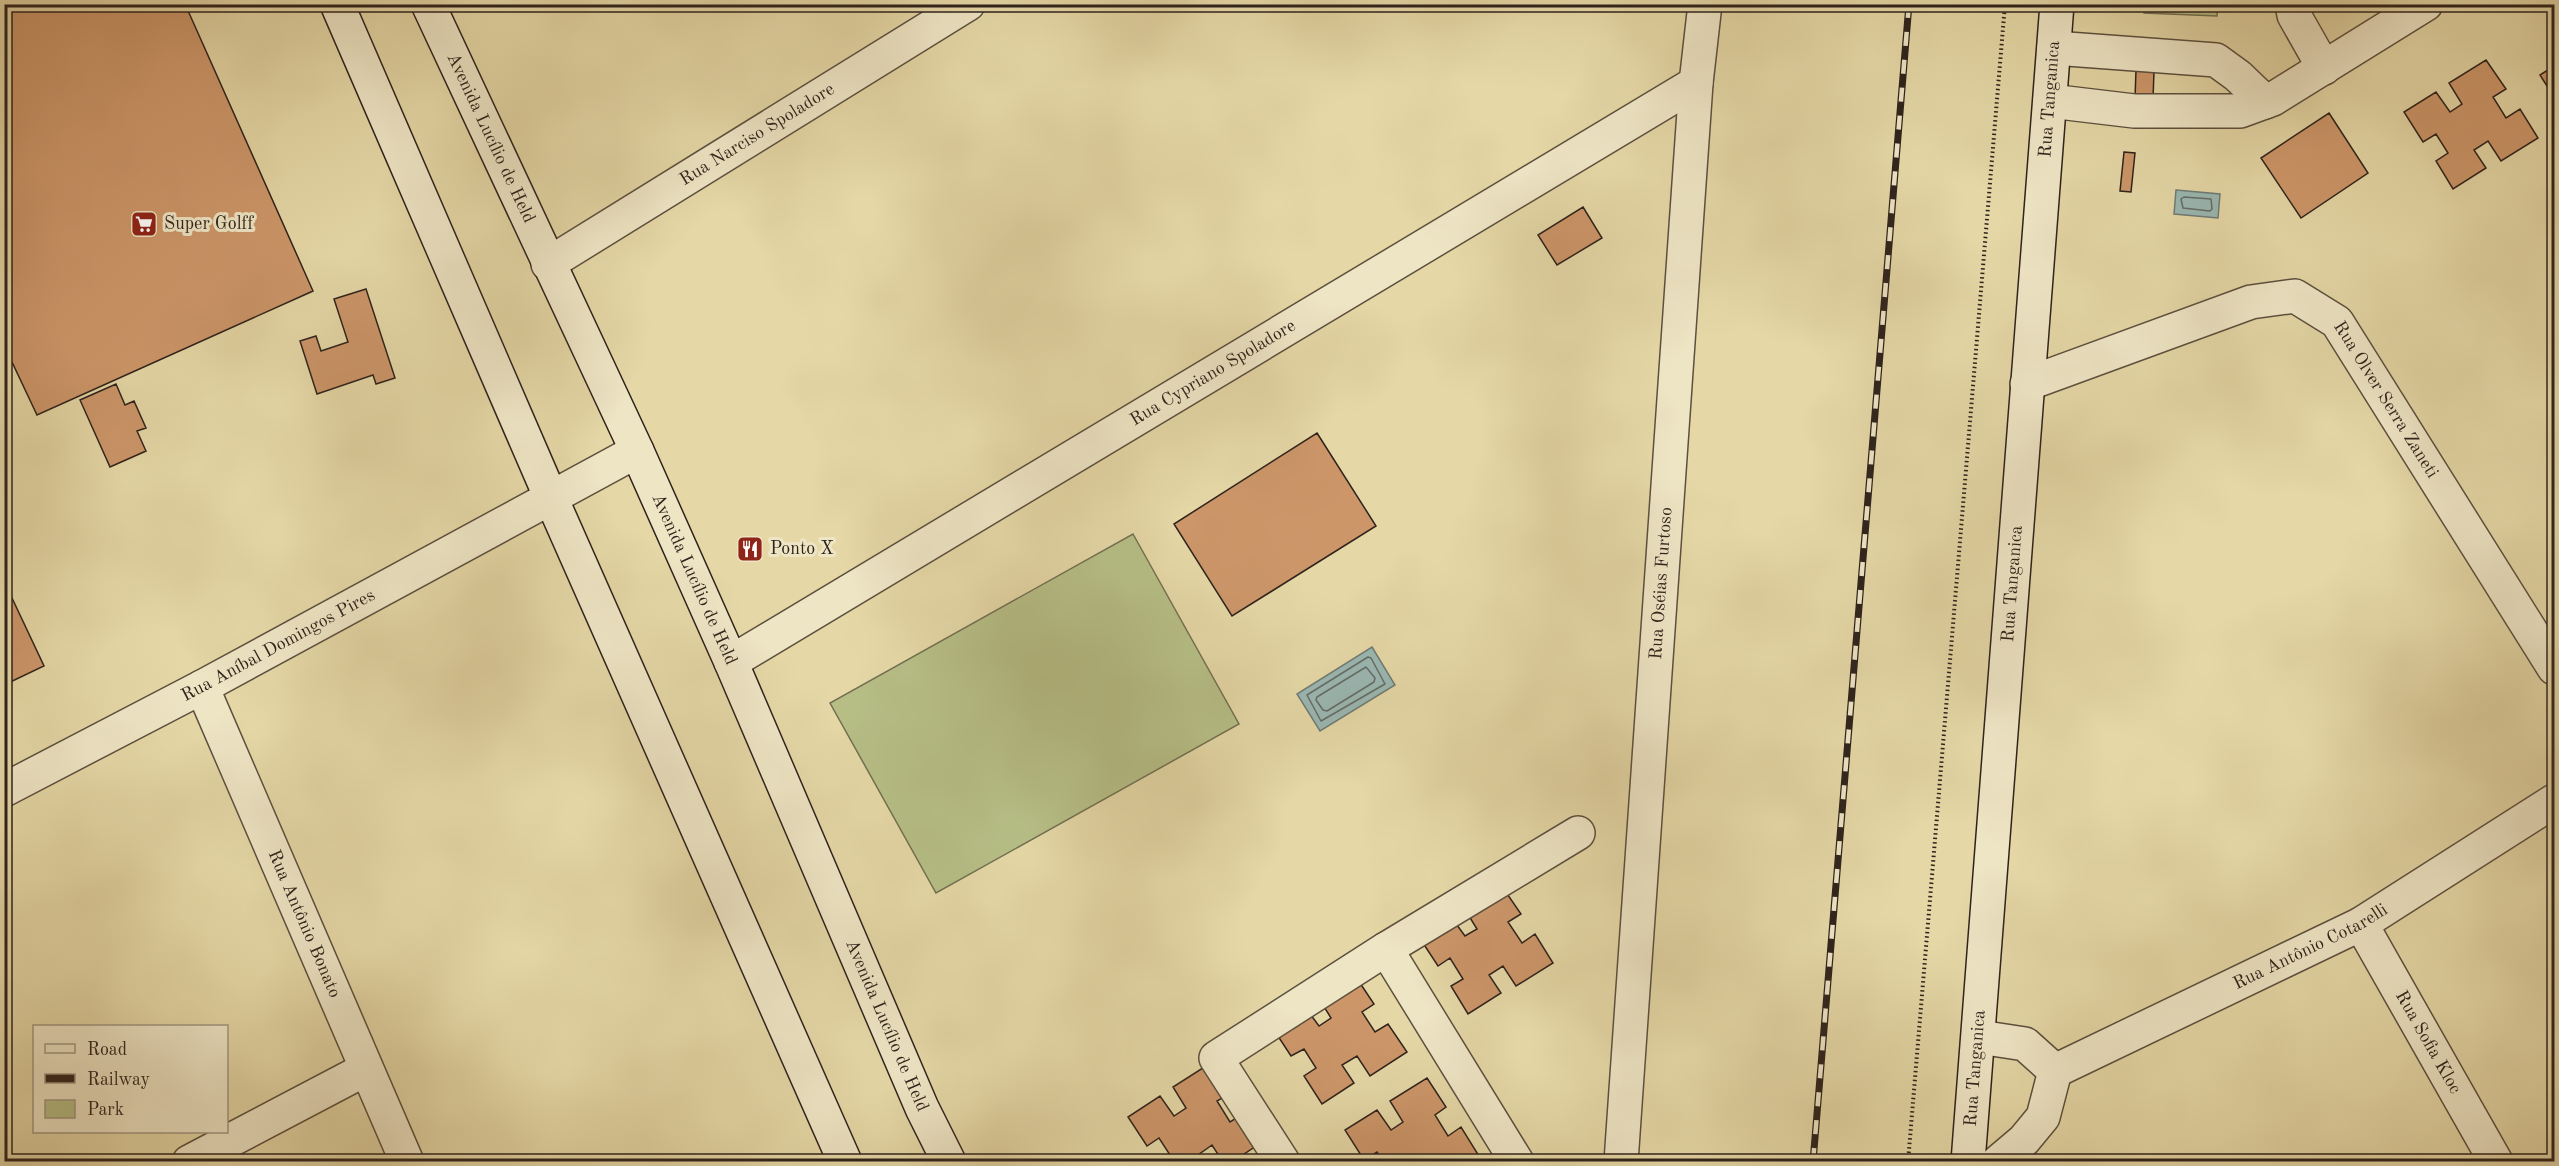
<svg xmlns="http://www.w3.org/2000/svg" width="2559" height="1166" font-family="'Old Standard TT',serif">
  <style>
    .green { fill: #b6be86; stroke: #727051; stroke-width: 1.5 }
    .water { fill: #9ab7b2; stroke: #6f7c76; stroke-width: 1.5 }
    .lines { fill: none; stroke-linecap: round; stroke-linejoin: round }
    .shore { stroke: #646d67; stroke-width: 1.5 }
    .building { fill: #cc9669; stroke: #2e231c; stroke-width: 1.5 }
    .street-casing { stroke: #5c503e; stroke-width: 36 }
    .secondary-casing { stroke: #2e231c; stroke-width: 36 }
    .path { stroke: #2e231c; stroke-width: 4; stroke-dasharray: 1.5 3; stroke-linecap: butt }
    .street { stroke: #eee5c5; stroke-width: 33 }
    .secondary { stroke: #eee5c5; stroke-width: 33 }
    .rail-casing { stroke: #2e231c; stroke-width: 7 }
    .rail { stroke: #eee5c5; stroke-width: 4.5; stroke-dasharray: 14; stroke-linecap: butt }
    .labels { text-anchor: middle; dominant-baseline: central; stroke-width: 6; stroke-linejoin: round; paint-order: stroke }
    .street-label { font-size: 18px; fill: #2e231c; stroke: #eee5c5 }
    .poi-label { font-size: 18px; fill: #2e231c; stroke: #eee5c5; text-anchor: start }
  </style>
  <rect width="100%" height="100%" fill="#e5d7a6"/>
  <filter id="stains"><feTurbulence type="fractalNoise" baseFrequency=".00333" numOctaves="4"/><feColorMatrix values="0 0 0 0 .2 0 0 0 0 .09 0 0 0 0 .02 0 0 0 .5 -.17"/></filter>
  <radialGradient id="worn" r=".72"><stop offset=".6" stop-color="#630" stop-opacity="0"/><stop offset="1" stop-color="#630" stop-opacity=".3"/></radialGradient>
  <!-- green -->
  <path class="green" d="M2144,5H2218L2217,16L2144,13Z
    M1133,534L1239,724L936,893L830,703Z"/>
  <!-- water -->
  <path class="water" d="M2176,190L2220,194L2218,218L2174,214Z
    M1372,647L1395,685L1320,731L1297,694Z"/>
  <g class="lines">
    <!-- shore -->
    <path class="shore" d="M2184,197L2211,199L2212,209L2210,211L2183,208L2181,199Z
      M1368,657L1371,658L1385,684L1321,721L1307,695Z
      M1366,667L1375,678L1374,682L1327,711L1323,710L1316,700L1317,697Z"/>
  </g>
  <!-- building -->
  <path class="building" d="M4,4H185L313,291L37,415L4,345Z
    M2486,60L2506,89L2493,97L2506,118L2520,109L2538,138L2501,161L2488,141L2474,150L2486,168L2453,189L2436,161L2448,153L2436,134L2423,142L2404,112L2436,92L2450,112L2462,104L2449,83Z
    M2554,66V97L2540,75Z
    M2136,70L2154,71L2153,99L2135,98Z
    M2329,113L2368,173L2301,218L2261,158Z
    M2124,152L2135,153L2131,192L2120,191Z
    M1583,207L1602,238L1557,265L1538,235Z
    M366,289L395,378L376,384L373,375L317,394L300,341L316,336L321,351L348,342L334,299Z
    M116,384L125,405L134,401L146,428L137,431L146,451L110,467L80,400Z
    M1317,433L1376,526L1232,616L1174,524Z
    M4,581L44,666L4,685Z
    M1501,885L1521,914L1508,922L1522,943L1535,934L1553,963L1516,986L1503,966L1489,975L1501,993L1468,1014L1451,986L1463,979L1450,958L1438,966L1419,937L1451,917L1465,936L1477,929L1464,908Z
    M1354,974L1374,1004L1362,1012L1375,1032L1388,1024L1407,1052L1370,1076L1357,1056L1342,1065L1354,1083L1322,1104L1304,1076L1316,1068L1304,1049L1291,1056L1272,1027L1305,1007L1319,1026L1331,1018L1318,997Z
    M1209,1064L1229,1094L1217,1101L1230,1122L1243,1114L1262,1142L1232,1162H1223L1212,1145L1198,1155L1202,1162H1166L1172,1158L1159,1138L1147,1146L1128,1117L1160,1096L1174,1116L1186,1108L1173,1087Z
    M1427,1078L1446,1107L1435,1115L1448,1136L1461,1127L1479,1156L1470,1162H1431L1430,1159L1426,1162H1383L1377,1152L1364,1160L1345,1130L1377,1110L1391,1130L1403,1122L1390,1101Z"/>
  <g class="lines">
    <defs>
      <g id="street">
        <path d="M2292,4L2294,15L2324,68"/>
        <path d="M2054,48L2216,60L2238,76L2265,102"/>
        <path d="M2050,101L2134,111H2240L2273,99L2426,4"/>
        <path id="s1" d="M548,264L968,4"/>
        <path id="s2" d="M2027,384L2251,302L2295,296L2337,322L2554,668"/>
        <path id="s3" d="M731,662L1696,83"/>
        <path id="s4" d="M202,687L407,1162"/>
        <path id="s5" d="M4,790L202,687L637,451"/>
        <path id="s6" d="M2361,924L2496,1162"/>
        <path d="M1386,949L1517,1162"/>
        <path d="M1979,1037L2025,1044L2055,1071L2043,1117L2024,1140L1998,1162"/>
        <path id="s7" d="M2055,1071L2361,924L2554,801"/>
        <path d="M189,1162L366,1069"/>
        <path d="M1283,1162L1216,1058L1386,949L1578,833"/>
        <path id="s8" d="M1621,1162L1696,83L1705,4"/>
      </g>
      <g id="secondary">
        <path d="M337,4L551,498L845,1162"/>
        <path id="s9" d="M428,4L637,451L731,662L922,1108L949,1162"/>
        <path id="s10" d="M1968,1162L2057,4"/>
      </g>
    </defs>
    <!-- street casing -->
    <use href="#street" class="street-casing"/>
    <!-- secondary casing -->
    <use href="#secondary" class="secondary-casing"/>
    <!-- path -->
    <path class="path" d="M1908,1162L2005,4"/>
    <!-- street -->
    <use href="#street" class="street"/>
    <!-- secondary -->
    <use href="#secondary" class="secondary"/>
    <defs>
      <path id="rail" d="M1813,1162L1909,4"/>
    </defs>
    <!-- rail casing -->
    <use href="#rail" class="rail-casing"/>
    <!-- rail -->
    <use href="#rail" class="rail"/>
  </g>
  <!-- icons -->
  <defs>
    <symbol id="supermarket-square" viewBox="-11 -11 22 22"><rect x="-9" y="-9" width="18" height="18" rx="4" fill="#8f2418" stroke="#eee5c5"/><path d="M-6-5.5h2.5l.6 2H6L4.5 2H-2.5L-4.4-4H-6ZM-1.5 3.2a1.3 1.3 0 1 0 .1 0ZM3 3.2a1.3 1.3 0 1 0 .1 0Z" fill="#fff"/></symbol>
    <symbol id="restaurant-square" viewBox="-11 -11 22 22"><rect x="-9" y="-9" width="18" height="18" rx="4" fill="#8f2418" stroke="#eee5c5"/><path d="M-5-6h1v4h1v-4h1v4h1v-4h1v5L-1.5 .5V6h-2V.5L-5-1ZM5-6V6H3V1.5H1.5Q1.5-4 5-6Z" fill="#fff"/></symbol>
  </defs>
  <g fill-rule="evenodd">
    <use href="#supermarket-square" x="129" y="209" width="30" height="30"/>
    <use href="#restaurant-square" x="735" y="534" width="30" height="30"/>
  </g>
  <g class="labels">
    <!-- street labels -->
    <g class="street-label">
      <text stroke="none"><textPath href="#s10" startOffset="1066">Rua Tanganica</textPath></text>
      <text stroke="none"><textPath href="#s1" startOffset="246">Rua Narciso Spoladore</textPath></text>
      <text stroke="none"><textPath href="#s9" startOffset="148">Avenida Lucílio de Held</textPath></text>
      <text stroke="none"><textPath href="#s3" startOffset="562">Rua Cypriano Spoladore</textPath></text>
      <text stroke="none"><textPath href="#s2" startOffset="424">Rua Olver Serra Zaneti</textPath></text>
      <text stroke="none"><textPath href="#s9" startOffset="634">Avenida Lucílio de Held</textPath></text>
      <text stroke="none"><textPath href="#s8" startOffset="580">Rua Oséias Furtoso</textPath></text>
      <text stroke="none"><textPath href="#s10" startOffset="580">Rua Tanganica</textPath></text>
      <text stroke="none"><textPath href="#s5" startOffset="310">Rua Aníbal Domingos Pires</textPath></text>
      <text stroke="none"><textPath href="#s4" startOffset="258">Rua Antônio Bonato</textPath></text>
      <text stroke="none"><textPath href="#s7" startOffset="284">Rua Antônio Cotarelli</textPath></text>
      <text stroke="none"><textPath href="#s9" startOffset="1120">Avenida Lucílio de Held</textPath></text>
      <text stroke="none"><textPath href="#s6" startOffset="136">Rua Sofia Kloc</textPath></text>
      <text stroke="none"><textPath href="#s10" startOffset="94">Rua Tanganica</textPath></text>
    </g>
    <!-- poi labels -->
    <g class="poi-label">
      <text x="164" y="224">Super Golff</text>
      <text x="770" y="549">Ponto X</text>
    </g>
  </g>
  <!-- margin -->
  <rect width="2559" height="1166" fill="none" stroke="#e5d7a6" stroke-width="24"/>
  <rect x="6" y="6" width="2547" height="1154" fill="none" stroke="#2e231c" stroke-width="3"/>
  <rect x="12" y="12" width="2535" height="1142" fill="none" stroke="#2e231c" stroke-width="1.5"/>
  <!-- legend -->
  <rect x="33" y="1025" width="195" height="108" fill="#eee5c5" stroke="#a19781" stroke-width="1.5"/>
  <rect x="45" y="1044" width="30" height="9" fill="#eee5c5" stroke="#a19781" stroke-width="1.5"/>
  <text x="87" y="1055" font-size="18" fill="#2e231c">Road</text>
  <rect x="45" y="1074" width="30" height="9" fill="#2e231c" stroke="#a19781" stroke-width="1.5"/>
  <text x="87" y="1085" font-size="18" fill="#2e231c">Railway</text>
  <rect x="45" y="1100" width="30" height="18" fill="#b6be86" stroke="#a19781" stroke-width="1.5"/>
  <text x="87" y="1115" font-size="18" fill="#2e231c">Park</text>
  <rect width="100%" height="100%" filter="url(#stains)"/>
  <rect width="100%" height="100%" fill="url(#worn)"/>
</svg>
